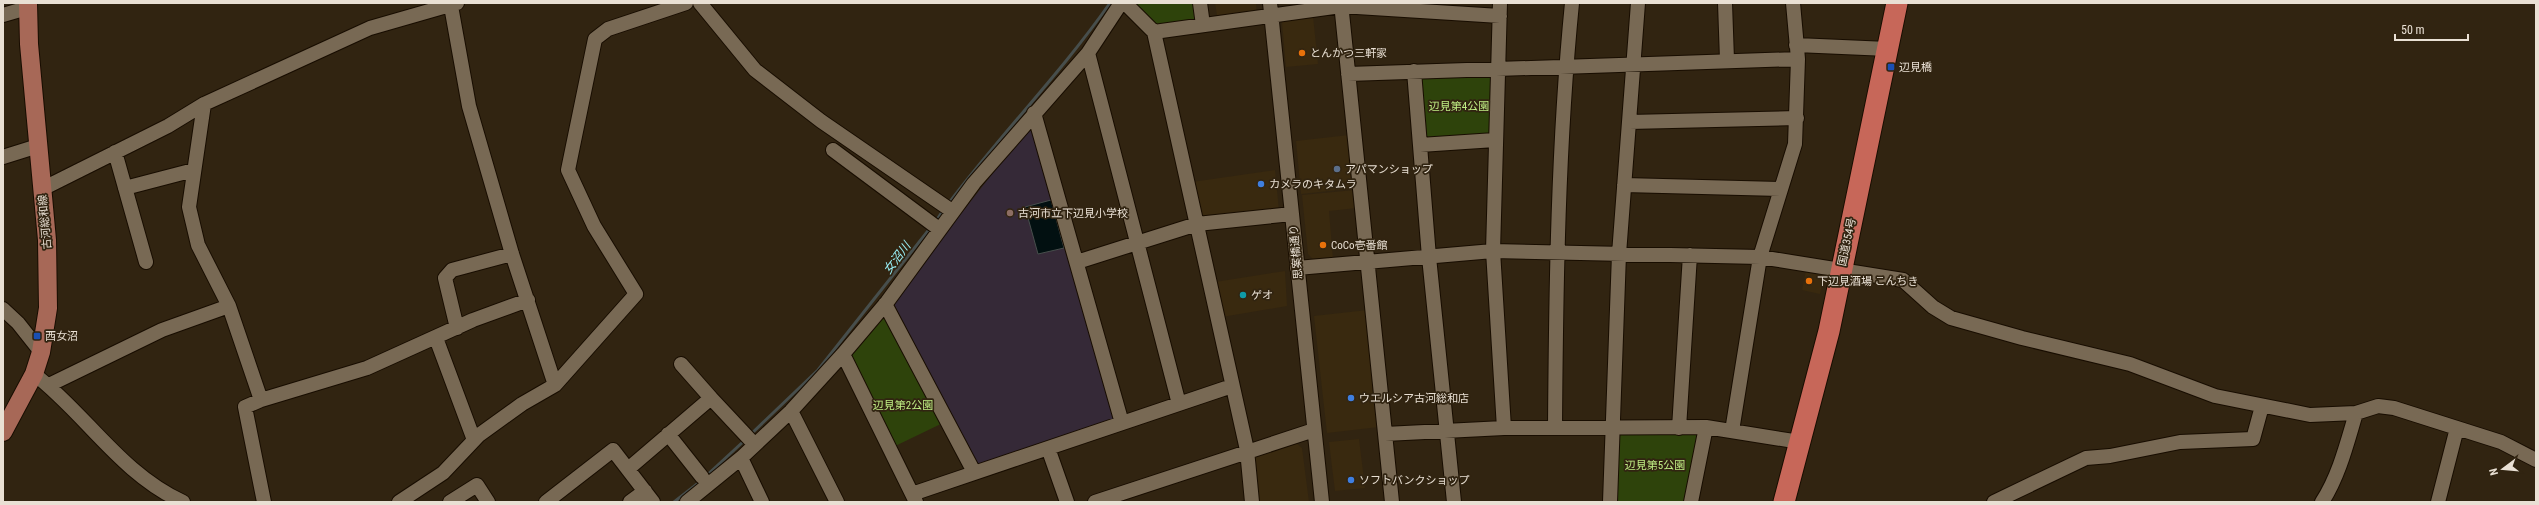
<svg xmlns="http://www.w3.org/2000/svg" width="2539" height="505" font-family="'Roboto Condensed','Noto Sans JP',sans-serif">
  <style>
    .built { fill: #39290f }
    .education { fill: #352937 }
    .green { fill: #2e430b }
    .water { fill: #021011; stroke: #474e4c }
    .lines { fill: none; stroke-linecap: round; stroke-linejoin: round }
    .stream { stroke: #474e4c; stroke-width: 3 }
    .minor-casing { stroke: #180d00; stroke-width: 16 }
    .major-casing { stroke: #180d00; stroke-width: 20 }
    .highway-casing { stroke: #180d00; stroke-width: 23 }
    .minor { stroke: #786954; stroke-width: 14 }
    .major { stroke: #a76857; stroke-width: 18 }
    .highway { stroke: #c76759; stroke-width: 21 }
    .food-dot { fill: #e8710a; stroke: #312411; stroke-width: 1.5 }
    .transit-dot { fill: #1a4fb4; stroke: #312411; stroke-width: 1.5 }
    .service-dot { fill: #5c6f8a; stroke: #312411; stroke-width: 1.5 }
    .shop-dot { fill: #3f7fe0; stroke: #312411; stroke-width: 1.5 }
    .education-dot { fill: #8d6e63; stroke: #312411; stroke-width: 1.5 }
    .culture-dot { fill: #0f9aa8; stroke: #312411; stroke-width: 1.5 }
    .labels { text-anchor: middle; dominant-baseline: central; stroke-width: 3.5; stroke-linejoin: round; paint-order: stroke }
    .poi-label { font-size: 11px; fill: #e9e0d4; stroke: #312411; text-anchor: start }
    .park-label { font-size: 11px; fill: #c0ef85; stroke: #312411 }
    .street-label { font-size: 11px; fill: #e9e0d4; stroke: #312411 }
    .water-label { font-size: 12px; font-style: italic; fill: #9af3fb; stroke: #312411 }
  </style>
  <rect width="100%" height="100%" fill="#312411"/>
  <!-- built -->
  <path class="built" d="M1215,3H1256L1257,16L1218,21Z
    M1313,16L1318,64L1286,67L1282,22Z
    M1349,135L1355,188L1301,194L1296,141Z
    M1275,170L1279,211L1200,219L1192,182Z
    M1355,190L1357,208L1329,211L1333,259L1315,261L1308,254L1302,195Z
    M1806,270L1824,274L1820,294L1802,290Z
    M1285,271L1287,306L1222,317L1215,282Z
    M1368,310L1379,427L1327,433L1314,316Z
    M1359,439L1365,488L1335,491L1329,442Z
    M1296,443L1302,448L1309,502H1257L1253,457Z"/>
  <!-- education -->
  <path class="education" d="M1029,127L1034,128L1116,418L1114,421L976,465L894,304L895,298Z"/>
  <!-- green -->
  <path class="green" d="M1125,3H1200L1203,25L1154,32Z
    M1497,68L1495,140L1420,145L1414,71Z
    M885,304L947,421L889,449L843,354Z
    M1706,427L1691,502H1610L1613,428Z"/>
  <!-- water -->
  <path class="water" d="M1051,200L1064,248L1038,254L1025,207Z"/>
  <g class="lines">
    <!-- stream -->
    <path class="stream" d="M949,203C1000,135 1061,73 1110,3
      M936,221L944,209
      M750,435L818,370L931,227
      M706,476L745,440
      M674,502L701,481"/>
    <defs>
      <path id="minor" d="M700,3L755,70L821,121L952,211
        M1125,3L1154,32L1247,450L1252,502
        M1200,3L1203,25
        M1270,3L1322,502
        M1341,3L1392,502
        M1500,3L1493,251L1504,428
        M1725,3L1727,60
        M451,6L469,106L512,254L555,385
        M3,15L27,8
        M1154,32L1341,6L1500,16
        M1796,45L1888,49
        M1088,53L1179,404
        M1414,71L1429,257L1454,502
        M1348,74L1798,59
        M204,104L189,207L198,245L229,306L261,400
        M1034,113L1122,423
        M1629,122L1797,118
        M1420,145L1495,140
        M833,150L939,229
        M115,152L146,262
        M3,157L38,146
        M1624,185L1781,189
        M125,188L194,170
        M42,189L168,126L204,104L370,28L457,3
        M1077,262L1197,224L1292,214
        M1297,268L1493,251L1760,257L1903,280L1933,307L1951,318L2022,338L2130,364L2215,396L2310,415L2356,413L2378,406L2394,408L2501,442L2536,460
        M885,304L974,472
        M3,309L18,323L41,352
        M457,328L445,278L452,270L512,254
        M436,338L474,440
        M843,354L916,502
        M34,374C86,414 121,474 183,502
        M49,385L162,330L229,306
        M711,398L755,445
        M791,411L837,502
        M1555,428C1556,286 1558,144 1572,3
        M1679,428L1690,255
        M1732,431L1760,257L1795,144L1798,59L1793,3
        M668,434L702,477
        M1385,434L1504,428L1706,427L1800,442
        M1048,448L1067,502
        M741,458L762,502
        M628,469L711,398L681,364
        M912,494L1232,386
        M264,502L245,407L261,400L367,368L473,320L528,300
        M399,502L443,473L479,435L522,404L555,385L636,294L594,226L568,170L595,39L608,29L686,3
        M450,502L477,485L488,502
        M546,502L613,450L653,502
        M630,502L645,491
        M687,502L741,458L791,411L843,354L887,302L974,183L1088,53L1121,3
        M1095,502L1314,430
        M1610,502L1619,254L1638,3
        M1691,502L1706,427
        M1994,502L2086,458L2110,456L2180,442L2253,439L2262,406
        M2322,502C2339,476 2347,443 2356,413
        M2438,502L2457,428"/>
      <path id="major" d="M3,432L34,374L41,352L48,308L47,240L29,44L28,3"/>
      <path id="highway" d="M1784,502L1829,331L1897,3"/>
    </defs>
    <!-- minor casing -->
    <use href="#minor" class="minor-casing"/>
    <!-- major casing -->
    <use href="#major" class="major-casing"/>
    <!-- highway casing -->
    <use href="#highway" class="highway-casing"/>
    <!-- minor -->
    <use href="#minor" class="minor"/>
    <!-- major -->
    <use href="#major" class="major"/>
    <!-- highway -->
    <use href="#highway" class="highway"/>
  </g>
  <!-- markers -->
  <g class="food-dot">
    <circle cx="1302" cy="53" r="4"/>
    <circle cx="1323" cy="245" r="4"/>
    <circle cx="1809" cy="281" r="4"/>
  </g>
  <g class="transit-dot">
    <rect x="1887" y="63" width="8" height="8" rx="2"/>
    <rect x="33" y="332" width="8" height="8" rx="2"/>
  </g>
  <circle class="service-dot" cx="1337" cy="169" r="4"/>
  <g class="shop-dot">
    <circle cx="1261" cy="184" r="4"/>
    <circle cx="1351" cy="398" r="4"/>
    <circle cx="1351" cy="480" r="4"/>
  </g>
  <circle class="education-dot" cx="1010" cy="213" r="4"/>
  <circle class="culture-dot" cx="1243" cy="295" r="4"/>
  <g class="labels">
    <!-- poi labels -->
    <g class="poi-label">
      <text x="1310" y="53">とんかつ三軒家</text>
      <text x="1899" y="67">辺見橋</text>
      <text x="1345" y="169">アパマンショップ</text>
      <text x="1269" y="184">カメラのキタムラ</text>
      <text x="1018" y="213">古河市立下辺見小学校</text>
      <text x="1331" y="245">CoCo壱番館</text>
      <text x="1817" y="281">下辺見酒場 こんちき</text>
      <text x="1251" y="295">ゲオ</text>
      <text x="45" y="336">西女沼</text>
      <text x="1359" y="398">ウエルシア古河総和店</text>
      <text x="1359" y="480">ソフトバンクショップ</text>
    </g>
    <!-- park labels -->
    <g class="park-label">
      <text x="1459" y="106">辺見第4公園</text>
      <text x="903" y="405">辺見第2公園</text>
      <text x="1655" y="465">辺見第5公園</text>
    </g>
    <!-- street labels -->
    <g class="street-label">
      <text transform="translate(45 222) rotate(-95)">古河総和線</text>
      <text transform="translate(1847 242) rotate(-78)">国道354号</text>
      <text transform="translate(1296 252) rotate(-95)">思案橋通り</text>
    </g>
    <!-- water labels -->
    <g class="water-label">
      <text transform="translate(897 258) rotate(-53)">女沼川</text>
    </g>
  </g>
  <!-- border -->
  <rect width="2539" height="505" fill="none" stroke="#e9e0d4" stroke-width="8"/>
  <!-- north arrow -->
  <g transform="translate(2503 469) rotate(254)" stroke="#312411" stroke-width="3" paint-order="stroke">
  <path d="M0-3L7 15L0 10L-7 15Z" fill="#e9e0d4"/>
  <text y="-6" font-size="11" font-weight="bold" text-anchor="middle" fill="#e9e0d4">N</text>
  </g>
  <!-- scale -->
  <path d="M2395 34v6h73v-6" fill="none" stroke="#e9e0d4" stroke-width="2"/>
  <text x="2401" y="34" font-size="12" fill="#e9e0d4" stroke="#312411" stroke-width="3" paint-order="stroke">50 m</text>
</svg>
